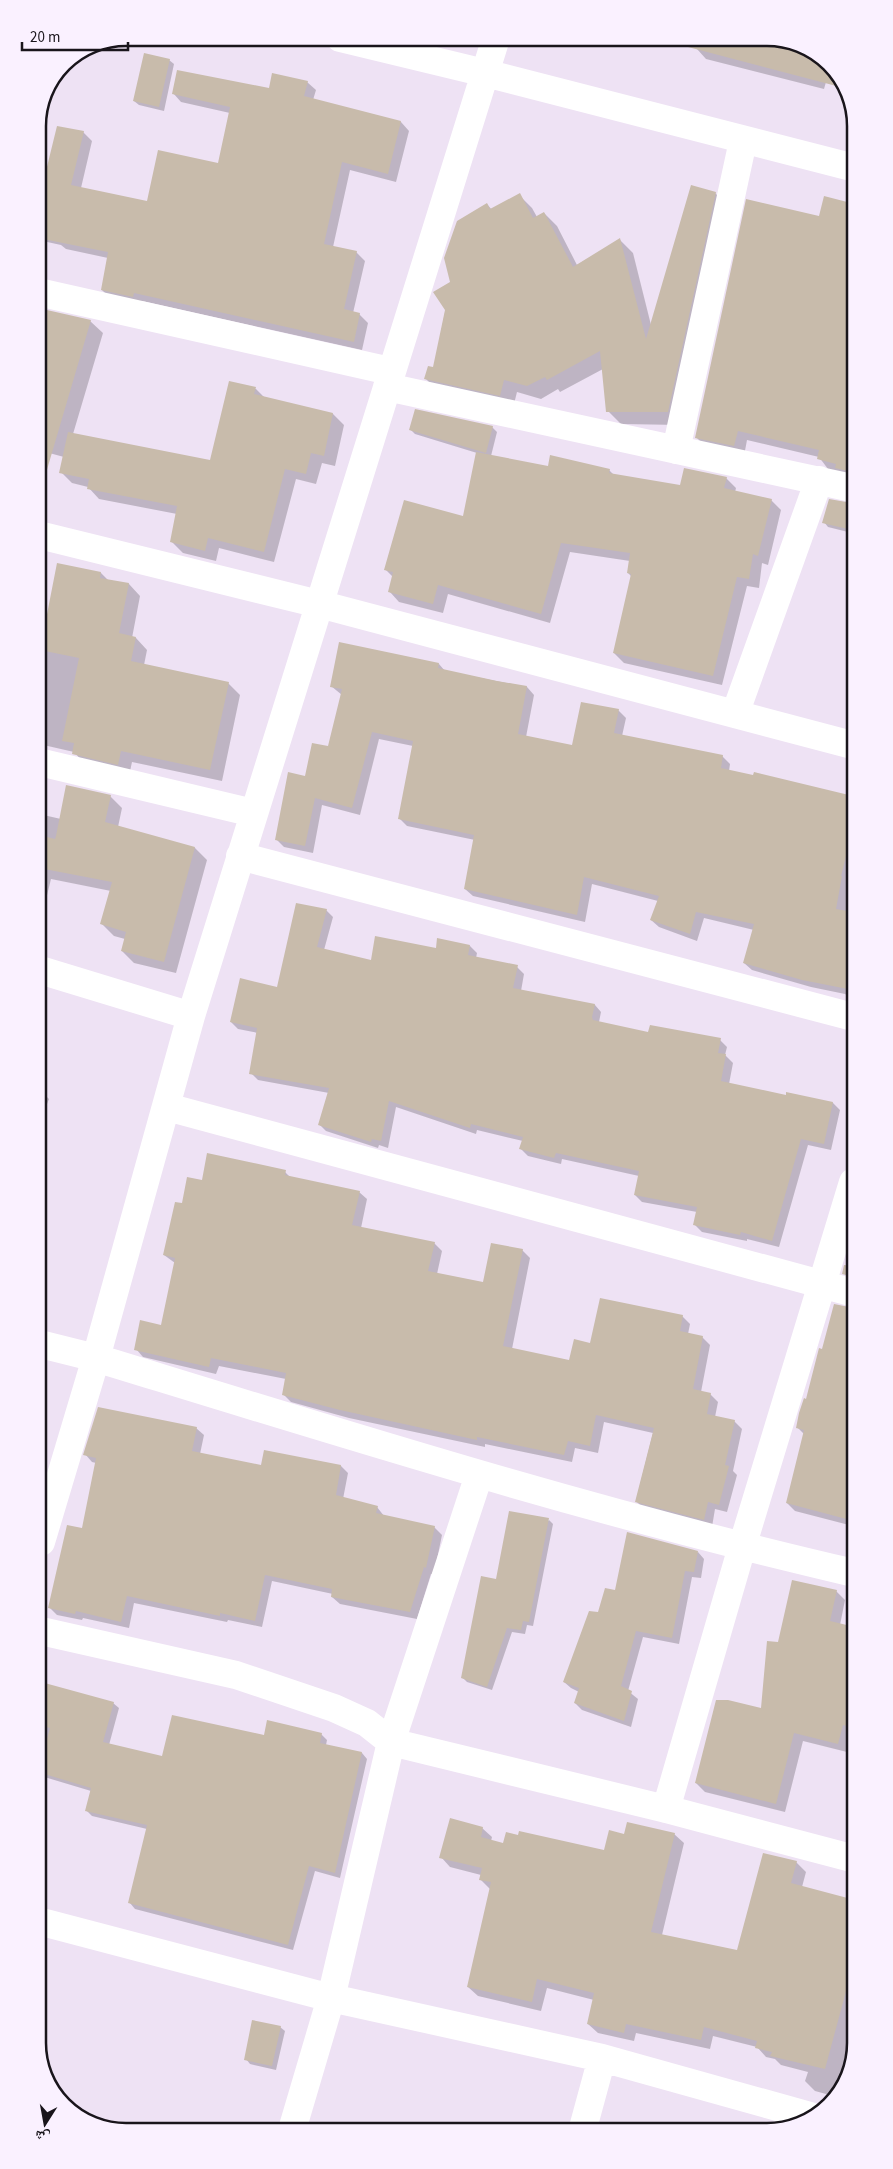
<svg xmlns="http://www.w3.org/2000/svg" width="893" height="2169" font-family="'Source Sans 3','Noto Naskh Arabic',sans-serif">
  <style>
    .shadow { fill: #0003 }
    .building { fill: #c8bbab }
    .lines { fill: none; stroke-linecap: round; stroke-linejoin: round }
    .minor { stroke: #fff; stroke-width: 28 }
    .rim { fill: none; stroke: #19151b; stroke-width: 2.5 }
  </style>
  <rect width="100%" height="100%" fill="#eee2f4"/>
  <!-- shadow -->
  <path class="shadow" d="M700,38H773L821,56L830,68L824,89L706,59L697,49Z
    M169,60L174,64L164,111L139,105L134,101Z
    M307,82L316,90L313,100L401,122L409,131L396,182L350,170L333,247L356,252L365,261L353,313L359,314L368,323L362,350L142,301L141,305L110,298L102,290L108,258L66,249L61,245L38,240V178L45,180L83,132L92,141L81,188L148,202L219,165L230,113L181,102L173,93L270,89Z
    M715,193L728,206L681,425L621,424L608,411L603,369L560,392L558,389L541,399L517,392L513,408L439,392L426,379L434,368L451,282L487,204L492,210L519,195L532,208L537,217L544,213L557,226L577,265L620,240L633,253L651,325Z
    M821,211L851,219L852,479L828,469L819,457L747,440L744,456L706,447L696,437L820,217Z
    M90,321L103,333L73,434L211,462L230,382L256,389L265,398L333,414L344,425L335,466L322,463L316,484L296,479L274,562L219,548L216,561L183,553L172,542L177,514L99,499L88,487L72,483L61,472L64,457L38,450Z
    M492,427L497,432L491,456L549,467L609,470L614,475L681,487L726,478L736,488L735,492L771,500L781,510L768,565L762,563L759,588L747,586L722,685L624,663L614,653L632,577L628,573L630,561L570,552L550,623L448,594L443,613L399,602L390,592L393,577L386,570L464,518L477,453L415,434L410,429Z
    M852,504V533L828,527L824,522Z
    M58,565L101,573L108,580L129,584L140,596L132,638H136L147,650L144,665L228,683L240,695L222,781L132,762L129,776L86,765L74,752L39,744V616L48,618Z
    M439,664L445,671L527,687L534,695L526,737L573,746L618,710L626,718L622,736L722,756L730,764L729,771L853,797V999L845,994L811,987L752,970L744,963L754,930L704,918L697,941L659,927L651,920L658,901L592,884L585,922L473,896L465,889L475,840L407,826L399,818L413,746L379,739L360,815L322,805L313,853L284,847L276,839L306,777L329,747L342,695L331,686Z
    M110,796L122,808L118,827L195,848L207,860L176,973L134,963L122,951L125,939L114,936L102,924L111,891L51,879L40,924L39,814L61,819Z
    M326,910L333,917L324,950L372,962L436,950L470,946L477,953L476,958L517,967L524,974L521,991L595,1005L601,1012L599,1022L649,1034L720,1040L727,1047L725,1055L733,1063L729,1084L787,1096L833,1103L840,1110L831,1150L808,1145L779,1247L747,1239V1241L702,1232L695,1225L697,1212L642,1202L635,1195L639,1176L562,1159L561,1164L528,1156L521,1149L523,1141L477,1130L476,1134L396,1107L388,1148L379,1145L378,1148L326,1131L319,1124L329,1093L258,1080L251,1073L258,1033L238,1029L231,1022L278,988Z
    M40,1090L49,1099L40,1122Z
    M285,1172L291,1178L359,1192L367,1199L361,1228L434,1243L442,1251L437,1274L484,1283L522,1250L530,1258L512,1349L570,1361L591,1345L682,1316L690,1324L688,1334L702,1337L710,1345L701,1392L710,1394L718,1402L715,1417L734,1421L742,1429L733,1471L737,1475L727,1512L715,1509L712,1527L644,1509L636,1501L653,1433L604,1422L598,1453L575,1448L572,1462L485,1444V1447L349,1418L291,1402L283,1394L286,1379L219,1366L216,1374L143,1357L136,1349L162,1326L175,1263L164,1255L183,1205L203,1181Z
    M854,1318V1547L846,1539L849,1525L795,1511L787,1503L804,1434L798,1428L823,1350Z
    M196,1428L204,1435L200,1454L262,1466L265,1451L341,1466L348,1473L343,1499L377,1507L384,1516L434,1527L442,1535L434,1574H431L417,1619L340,1604L332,1597L333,1594L272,1581L262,1627L228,1620L227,1622L134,1603L129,1628L83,1618L82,1620L57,1615L50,1608L83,1529L96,1463L92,1462L85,1454Z
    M549,1520L553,1524L533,1626L527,1625L525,1634L512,1632L492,1690L467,1682L463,1678L497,1581Z
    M698,1552L704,1559L701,1578L692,1577L679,1644L643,1637L628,1691L638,1699L631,1727L582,1710L575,1703L579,1692L571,1688L564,1682L599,1614L616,1592Z
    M836,1591L845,1600L840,1625L855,1629V1754L803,1741L785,1812L705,1792L696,1783L762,1710L779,1643Z
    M41,1683L113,1703L119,1708L109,1745L163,1757L264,1736L321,1734L327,1740L326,1745L362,1753L367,1759L340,1878L315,1871L293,1950L135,1909L130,1903L147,1829L92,1816L86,1810L91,1791L41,1776Z
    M482,1828L492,1837L491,1841L503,1844L605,1851L625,1835L674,1834L684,1843L662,1935L738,1952L796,1862L806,1872L802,1887L855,1901V2043L837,2097L815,2091L805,2081L808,2072L781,2065L775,2059L766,2057L757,2047L713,2036L710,2049L636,2033L634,2041L598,2033L588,2024L594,2000L547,1988L541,2011L478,1996L468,1987L491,1890L480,1879L481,1875L450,1867L441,1857Z
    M280,2027L285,2031L276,2070L250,2064L246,2059Z"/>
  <!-- building -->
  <path class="building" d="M689,38H773L821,56L844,88L688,47Z
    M144,53L170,59L159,107L133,101Z
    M177,70L269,88L272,73L308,81L304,96L401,121L388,174L342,162L324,244L357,251L344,309L360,313L354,342L134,293L133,297L101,290L108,252L38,238V177L44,179L57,126L84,131L71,185L147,201L158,150L218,163L230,107L172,94Z
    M691,185L716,192L668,412H606L600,351L547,380L545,377L527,386L504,380L500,396L424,379L428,366L433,367L445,310L433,292L450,282L444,258L457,221L487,203L490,209L520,193L533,218L544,212L573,267L620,238L646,339Z
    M824,196L851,203L852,472L835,468L836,464L817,459L819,450L738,431L734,446L695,438L746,199L819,216Z
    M38,308L91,320L46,473L38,472Z
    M229,381L256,387L254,394L333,413L324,456L311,453L306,474L285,469L264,552L208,538L205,551L170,542L177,506L87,489L89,479L59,473L68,432L210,460Z
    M415,409L493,426L486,453L409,430Z
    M476,452L548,466L550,455L610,469L609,473L680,485L684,468L727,477L724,488L772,499L758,556L753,554L749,579L737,577L713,676L613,653L631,574L627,573L630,553L561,543L541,614L438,585L433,604L388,592L393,572L384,570L404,500L463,516Z
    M829,499L852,503L848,529L822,523Z
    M57,563L101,572L100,578L129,583L119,633L136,637L131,661L229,682L210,770L121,751L118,765L72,754L74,743L62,741L79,658L40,650Z
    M339,642L439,663L438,668L497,681L527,686L518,734L572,745L581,702L619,709L614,733L723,755L721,768L753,775L754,772L853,796V829L841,876H842L836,909L853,912V990L802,980L743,963L754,924L696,912L690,934L650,920L659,896L584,877L577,915L464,889L474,835L398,819L413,741L372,732L352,808L315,798L305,846L275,840L288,772L305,776L312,743L328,746L342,689L330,687Z
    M66,785L111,795L105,822L195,847L164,962L121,951L126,932L100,924L112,882L39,868V835L55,839L56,836Z
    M296,903L327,909L317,947L371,960L375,936L436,948L437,938L470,945L468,955L518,965L513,988L595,1004L592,1017L593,1020L648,1032L650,1025L721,1038L718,1053L726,1054L721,1081L786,1095V1092L833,1102L824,1144L801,1139L772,1241L741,1232L740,1235L693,1225L697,1207L634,1195L639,1171L556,1153L554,1158L519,1149L523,1137L471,1124L470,1128L389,1101L381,1141L372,1139L371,1142L318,1125L329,1088L249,1074L257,1028L230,1022L240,978L277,987Z
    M207,1153L286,1170L285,1175L360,1191L352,1225L435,1242L428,1271L483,1282L491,1243L523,1249L503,1346L569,1360L574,1339L590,1343L600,1298L683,1315L680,1331L703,1336L693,1389L711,1393L707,1414L735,1420L725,1465L729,1466L719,1505L708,1502L704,1520L635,1502L654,1428L596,1415L590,1446L568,1441L564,1455L477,1437V1440L340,1410L282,1395L286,1373L211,1358L209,1367L134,1350L140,1320L161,1325L175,1258L163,1255L175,1202L182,1203L187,1177L202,1180Z
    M844,1265L854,1266V1277L842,1274Z
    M834,1304L854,1308V1521L786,1503L804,1430L796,1428L799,1413L804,1398L806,1399L819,1348L822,1349Z
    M98,1407L197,1427L192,1451L261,1465L264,1450L341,1465L336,1495L378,1506L376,1513L435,1526L426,1568L424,1567L410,1612L331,1597L332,1589L265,1575L255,1621L220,1613V1616L127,1596L121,1622L76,1611L75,1614L48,1608L67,1525L82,1528L96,1458L83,1455Z
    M509,1511L549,1518L529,1622L523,1621L521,1630L507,1628L487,1687L461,1678L481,1576L496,1579Z
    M627,1532L698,1551L694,1572L685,1571L672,1638L636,1631L621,1686L632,1691L624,1721L574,1703L579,1688L563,1682L589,1611L598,1612L605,1588L615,1590Z
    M792,1580L837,1590L830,1621L855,1627V1728L843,1725L838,1744L794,1733L776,1804L695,1783L716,1700H728L761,1708L767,1641L778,1642Z
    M41,1682L114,1702L103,1742L162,1756L172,1715L264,1735L267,1720L322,1733L320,1743L362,1752L335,1873L309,1866L288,1945L128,1903L147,1825L85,1811L91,1788L41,1773V1760L50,1728L41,1726Z
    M450,1818L483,1827L481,1837L503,1843L506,1832L518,1835L519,1831L604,1850L609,1830L624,1834L627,1822L675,1833L651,1932L737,1950L763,1853L797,1861L791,1883L855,1900V1958L825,2069L770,2056L772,2052L755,2048L757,2041L704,2027L701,2040L626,2024L624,2033L587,2024L594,1993L537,1979L532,2002L467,1987L491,1882L479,1880L482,1868L439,1858Z
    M252,2020L281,2026L272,2066L244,2060Z"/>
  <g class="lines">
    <!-- minor -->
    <path class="minor" d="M340,38L485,73L851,167
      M38,292L390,371
      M387,387L852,488
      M676,450L743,141
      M39,535L319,604L852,745
      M735,714L819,480
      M39,762L253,813
      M240,856L853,1017
      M40,970L191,1016
      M167,1107L854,1293
      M40,1344L96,1358C347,1435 598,1514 854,1573
      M41,1542L96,1358L191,1016L496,38
      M41,1631L236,1675L334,1708L367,1723L391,1742L666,1809L855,1859
      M666,1809L742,1547L853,1182
      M42,1922L331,1998L602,2058L810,2116
      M583,2128L602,2058
      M292,2130L331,1998L391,1742L479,1475"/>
  </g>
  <!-- crop -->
  <path d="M0 0H893V2169H0ZM126 46H767A80 80 0 0 1 847 126V2043A80 80 0 0 1 767 2123H126A80 80 0 0 1 46 2043V126A80 80 0 0 1 126 46Z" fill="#faf1ff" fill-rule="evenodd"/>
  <path class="rim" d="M126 46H767A80 80 0 0 1 847 126V2043A80 80 0 0 1 767 2123H126A80 80 0 0 1 46 2043V126A80 80 0 0 1 126 46Z"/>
  <!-- north arrow -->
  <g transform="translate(45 2124) rotate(191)" stroke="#faf1ff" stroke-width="4" paint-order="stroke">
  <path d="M0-4L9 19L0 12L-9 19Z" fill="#19151b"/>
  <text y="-8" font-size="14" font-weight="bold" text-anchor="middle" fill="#19151b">ش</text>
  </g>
  <!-- scale -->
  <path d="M22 42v8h106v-8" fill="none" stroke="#19151b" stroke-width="2.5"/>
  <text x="30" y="42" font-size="15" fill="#19151b" stroke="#faf1ff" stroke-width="4" paint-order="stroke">20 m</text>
</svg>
